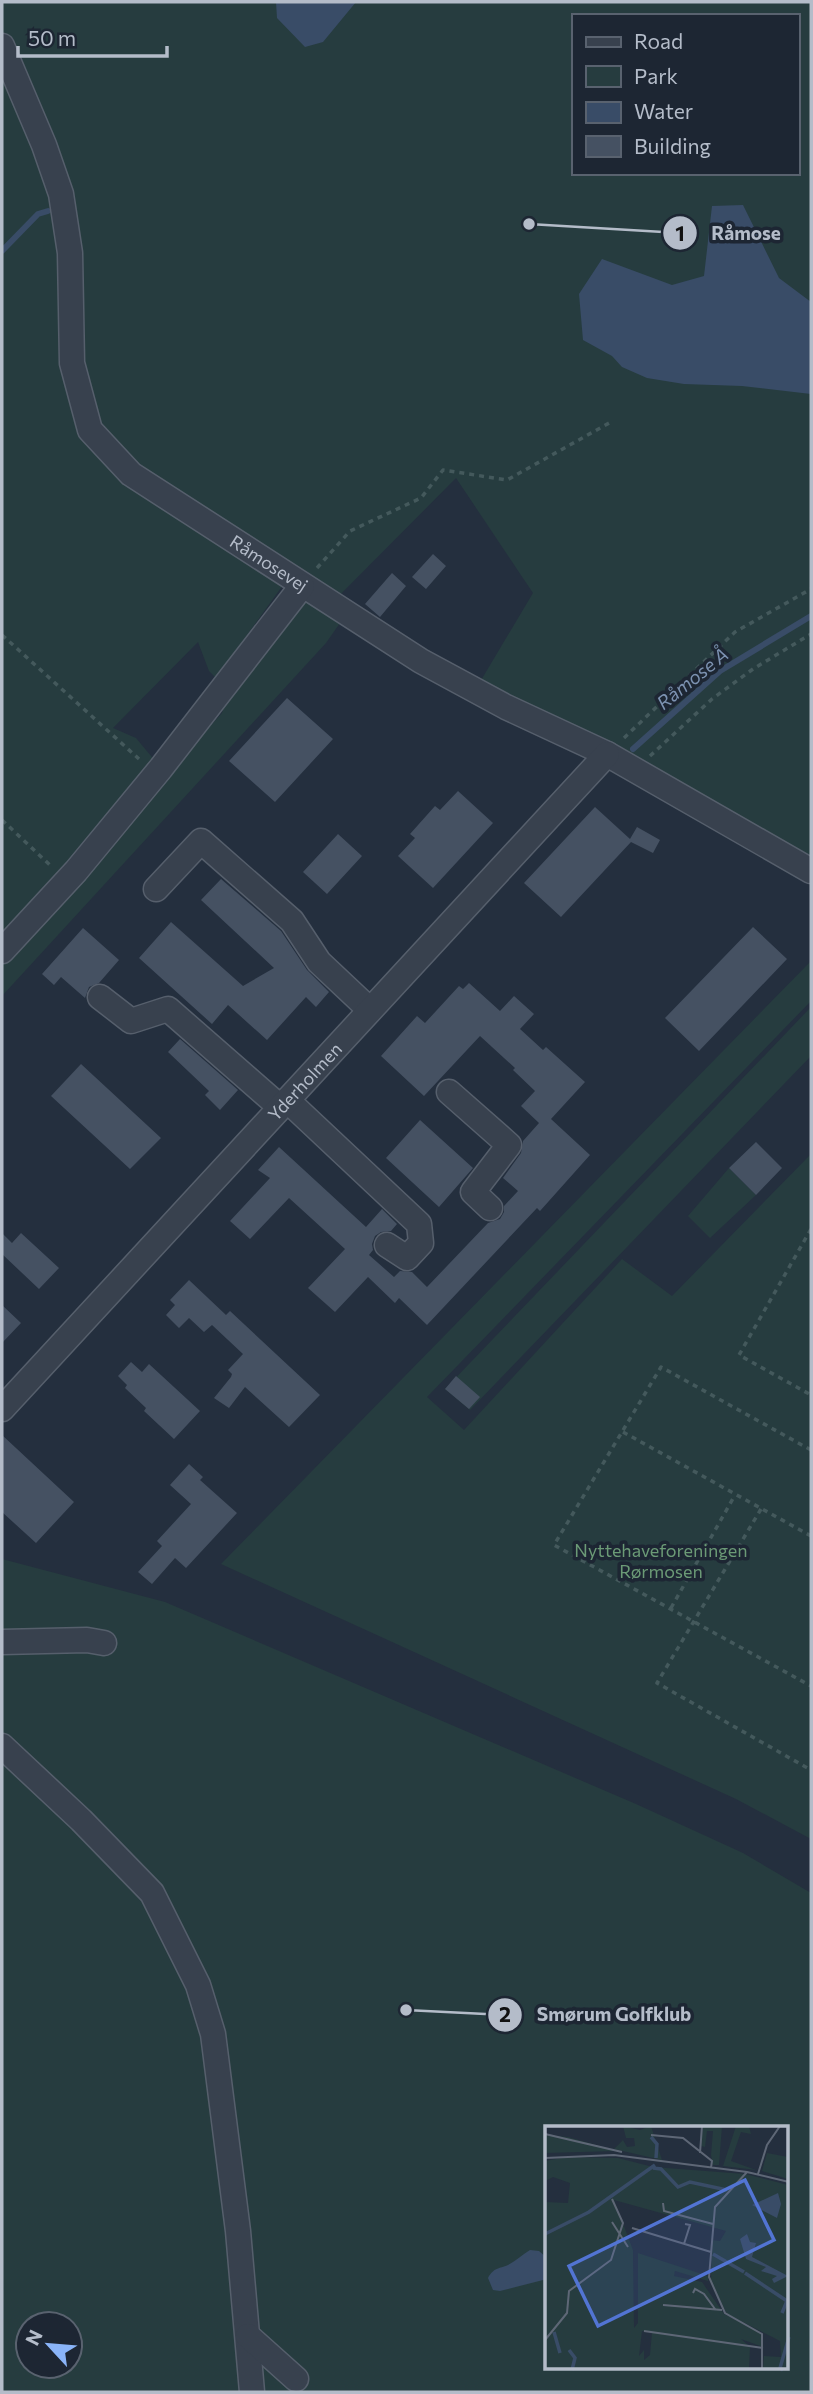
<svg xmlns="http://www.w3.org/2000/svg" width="813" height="2394" font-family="Commissioner,sans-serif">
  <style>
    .green { fill: #263c3f; fill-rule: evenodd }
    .water { fill: #394c67 }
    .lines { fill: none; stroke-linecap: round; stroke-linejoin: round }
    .stream { stroke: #394c67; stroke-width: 6 }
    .building { fill: #455162 }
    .minor-casing { stroke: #565f6c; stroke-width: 27 }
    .path { stroke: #44595c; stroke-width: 3.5; stroke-dasharray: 5 5; stroke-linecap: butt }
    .minor { stroke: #38414e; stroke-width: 24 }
    .labels { text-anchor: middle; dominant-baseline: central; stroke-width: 7; stroke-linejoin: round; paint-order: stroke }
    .street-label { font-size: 18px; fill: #b4bcc9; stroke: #1d2633 }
    .park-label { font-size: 18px; fill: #6b9a76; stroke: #1d2633 }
    .water-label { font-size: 19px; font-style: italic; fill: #7c92b1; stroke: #1d2633 }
    .inset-river { fill: none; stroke: #394c67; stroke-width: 3.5 }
    .inset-road { fill: none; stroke: #5e6776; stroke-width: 2 }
    .view { fill: #5274d3; fill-opacity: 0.15; stroke: #5274d3; stroke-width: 3.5 }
    .inset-edge { fill: none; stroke: #b4bcc9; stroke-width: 3.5 }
    .leader { fill: none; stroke: #b4bcc9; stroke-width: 2.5 }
    .callout-dot { fill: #b4bcc9; stroke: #1d2633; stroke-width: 2.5 }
    .mark-label { font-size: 21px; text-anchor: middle; font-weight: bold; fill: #111 }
    .callout-label { font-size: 19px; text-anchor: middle; font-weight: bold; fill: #b4bcc9; stroke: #1d2633; stroke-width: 7; stroke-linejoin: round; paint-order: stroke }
  </style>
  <rect width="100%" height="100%" fill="#242f3e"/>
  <!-- green -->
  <path class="green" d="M2,2H811V859L480,682L533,593L456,478L322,613L340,623L326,643L2,996ZM573,16H797V173H573ZM283,585L300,603L232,677L222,713L165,776L161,768L136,738L113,728L198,642L209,671L216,678Z
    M811,961V1001L427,1397L464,1430L622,1259L672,1296L811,1154V1839L736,1799L221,1564Z
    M811,1007V1056L470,1410L445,1389Z
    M729,1168L756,1195L710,1238L688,1216Z
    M2,1559L165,1602L636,1804L743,1853L811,1893V2392H2ZM547,2128H787V2368H547ZM28,2324H70V2366H28Z"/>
  <!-- water -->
  <path class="water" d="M276,2H356L323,42L305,47L277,18Z
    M743,205L779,278L811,302V394L742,386L684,384L647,378L622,367L612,356L583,340L579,294L602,259L672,285L704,276L712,206Z
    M530,2250L539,2251L547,2258V2279L500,2291L493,2290L488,2278C494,2267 499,2269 508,2265C516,2261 523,2254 530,2250Z"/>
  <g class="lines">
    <!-- stream -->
    <path class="stream" d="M2,251L38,214L48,211
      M633,749L720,671L811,616"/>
  </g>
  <!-- building -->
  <path class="building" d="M433,554L446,566L426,589L412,577Z
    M392,573L406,586L380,617L365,604Z
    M287,698L333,739L275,802L229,761Z
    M458,791L493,823L433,888L398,856L415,838L410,834L435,806L440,810Z
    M595,807L630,839L637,827L660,840L653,853L631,842L561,917L524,883Z
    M338,834L362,856L327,894L303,872Z
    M221,879L281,931L307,970L329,992L316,1007L306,997L267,1040L228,1005L212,1024L139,958L171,922L243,986L274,968L201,900Z
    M753,927L787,959L699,1051L665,1018Z
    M83,928L119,960L99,983L89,987L85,998L61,977L54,985L42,974Z
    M469,983L500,1011L514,996L534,1014L520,1029L543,1050L546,1047L585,1082L551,1119L590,1155L540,1211L537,1208L427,1325L399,1298L395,1303L368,1277L335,1312L308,1288L345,1249L289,1198L250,1239L230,1221L270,1178L258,1170L279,1147L366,1227L382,1209L397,1224L391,1231L381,1232L375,1236L372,1244L373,1250L369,1255L394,1277L400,1271L412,1272L427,1287L488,1223L500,1219L504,1212V1206L518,1191L503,1178L521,1153L523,1141L539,1123L521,1106L535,1091L513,1070L515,1068L480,1036L424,1096L381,1056L417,1016L425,1023L459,986L463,989Z
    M180,1039L238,1090L220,1110L205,1095L209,1091L168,1052Z
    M81,1064L161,1138L130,1169L51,1096Z
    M420,1120L473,1168L439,1207L386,1158Z
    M756,1142L782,1168L756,1195L729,1168Z
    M2,1233L12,1243L21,1233L59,1268L39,1289L2,1254Z
    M189,1280L226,1315L230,1311L320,1395L289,1427L245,1387L229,1408L214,1398L231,1377L232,1374L228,1370L243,1354L212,1325L204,1332L189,1318L179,1328L166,1315L175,1305L170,1300Z
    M2,1305L21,1323L2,1343Z
    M131,1362L142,1372L149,1364L200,1411L174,1439L144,1411L146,1408L125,1388L127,1385L118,1376Z
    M456,1376L480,1397L469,1409L445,1389Z
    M2,1435L74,1502L36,1543L2,1512Z
    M189,1464L203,1477L200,1480L237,1513L186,1568L175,1558L152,1584L138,1572L162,1546L157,1541L191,1504L170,1485Z"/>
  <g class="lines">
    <defs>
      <g id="minor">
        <path id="s1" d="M2,46L44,145L61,194L70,253L72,363L90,430L131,474L421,661L506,707L607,754L811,871"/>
        <path d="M156,889L201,841L292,921L319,962L370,1010"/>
        <path d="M2,951L76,871L161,768L302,586"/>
        <path d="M100,997L131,1021L168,1009L280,1107"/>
        <path d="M449,1092L509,1145L473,1192L490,1208"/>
        <path d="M287,1100L419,1224L421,1243L407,1258L387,1245"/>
        <path id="s2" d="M2,1409L607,754"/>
        <path d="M2,1642L87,1640L104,1643"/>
        <path d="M2,1746L81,1820L152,1893L198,1985L213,2034L238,2231L252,2392"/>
        <path d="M248,2336L296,2379"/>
      </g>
    </defs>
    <!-- minor casing -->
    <use href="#minor" class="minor-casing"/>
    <!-- path -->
    <path class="path" d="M317,568L350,531L421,498L443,470L507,480L611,422
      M2,635L139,759
      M624,738L735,632L811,589
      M650,756L712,699L753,669L811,634
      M2,820L52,867
      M811,1229L739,1355L811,1395
      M623,1432L811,1536
      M811,1450L661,1367L554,1545L811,1686
      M761,1509L657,1683L811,1770
      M671,1608L735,1495"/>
    <!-- minor -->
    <use href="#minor" class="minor"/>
  </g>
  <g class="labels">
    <!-- street labels -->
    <g class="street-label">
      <text stroke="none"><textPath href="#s1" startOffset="623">Råmosevej</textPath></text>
      <text stroke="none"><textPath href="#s2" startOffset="446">Yderholmen</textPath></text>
    </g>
    <!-- park labels -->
    <g class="park-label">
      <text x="661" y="1550">Nyttehaveforeningen<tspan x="661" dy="21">Rørmosen</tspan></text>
    </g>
    <!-- water labels -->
    <g class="water-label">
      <text transform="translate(692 678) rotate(-39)">Råmose Å</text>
    </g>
  </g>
  <!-- overview -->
  <g transform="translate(545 2126)">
    <rect width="243" height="243" fill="#242f3e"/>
    <path d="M78,0L95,4L106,0L117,34L69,23L78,14L82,21L90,20L89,12H81ZM158,0H177L174,39H168L166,29L168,5H162L160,21L156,20ZM191,0H204L206,8L196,6L186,35L211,44L178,40ZM0,9L23,11L72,25L0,27ZM222,27L243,31V53L217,45ZM22,31L73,32L108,41L200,48L243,59V243H218L219,230L236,231L235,215L182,188L166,156L167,114L175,115L181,105L69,74L88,124L89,202L93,197V127L163,150V155L130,145L129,150L157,156L179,188L215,206L218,221L196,213L205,221L204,243H0V76L23,77L25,57L8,51L0,55V35ZM97,205L107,206L105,229L99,234V224L94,230Z" fill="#263c3f" fill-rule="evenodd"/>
    <path d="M233,67L236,78L232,92L207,79ZM202,108L205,116L211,117L207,131L243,150L229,157L227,153L232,150L216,145L221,141L201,133L195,113Z" fill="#394c67"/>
    <path class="inset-river" d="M106,11L112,18L111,32M108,42L116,43L133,61L145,56L182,64M0,108L44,86L110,39M168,128L199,146M200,147L242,175L237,187M9,206L15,227M24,224L30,232L27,244M238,244L235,242L244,211"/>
    <path class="inset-road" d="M0,8L77,26M106,9L138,12L167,35L166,42M155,27L157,0M0,32L69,29L202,46L244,56M202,46L170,81L164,151L180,187L217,208V244M213,48L222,19L235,0M118,77L119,85L168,98M67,96L83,121M87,102L166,126M139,118L145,99L140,98M148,167L150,163L159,168L170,183M118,179L177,184M99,205L218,222M0,214L22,187L24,165L66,134L78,97L67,73"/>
    <path class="view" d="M200,54L229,114L53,200L24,140Z"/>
    <rect width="243" height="243" class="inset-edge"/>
  </g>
  <!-- callouts -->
  <path class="leader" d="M529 224L680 233M406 2010L505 2015"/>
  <g class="callout-dot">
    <circle cx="529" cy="224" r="7"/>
    <circle cx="406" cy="2010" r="7"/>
    <circle cx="680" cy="233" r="18"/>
    <circle cx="505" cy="2015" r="18"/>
  </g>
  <g class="mark-label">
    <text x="680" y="241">1</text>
    <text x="505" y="2022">2</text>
  </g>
  <g class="callout-label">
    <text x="746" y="240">Råmose</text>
    <text x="614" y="2021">Smørum Golfklub</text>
  </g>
  <!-- border -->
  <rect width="813" height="2394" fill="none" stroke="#b4bcc9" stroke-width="7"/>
  <!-- legend -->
  <rect x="572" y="14" width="228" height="161" fill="#1d2633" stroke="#59626f" stroke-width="2"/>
  <rect x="586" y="37" width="35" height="10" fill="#38414e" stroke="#59626f" stroke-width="2"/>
  <text x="634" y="49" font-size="21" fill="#b4bcc9">Road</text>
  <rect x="586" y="66" width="35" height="21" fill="#263c3f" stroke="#59626f" stroke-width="2"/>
  <text x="634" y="84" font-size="21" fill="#b4bcc9">Park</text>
  <rect x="586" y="102" width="35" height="21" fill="#394c67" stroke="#59626f" stroke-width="2"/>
  <text x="634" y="119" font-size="21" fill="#b4bcc9">Water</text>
  <rect x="586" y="136" width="35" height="21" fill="#455162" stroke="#59626f" stroke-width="2"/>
  <text x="634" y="154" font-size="21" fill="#b4bcc9">Building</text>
  <!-- north arrow -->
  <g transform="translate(49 2345) rotate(296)"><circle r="33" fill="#1d2633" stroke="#59626f" stroke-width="2"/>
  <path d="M0-5L12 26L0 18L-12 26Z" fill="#8ab4f8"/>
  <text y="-10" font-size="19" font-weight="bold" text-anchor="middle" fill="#b4bcc9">N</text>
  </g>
  <!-- scale -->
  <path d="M18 46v10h149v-10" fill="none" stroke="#b4bcc9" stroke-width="3.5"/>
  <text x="28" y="46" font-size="21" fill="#b4bcc9" stroke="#1d2633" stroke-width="5" paint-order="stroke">50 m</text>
</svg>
